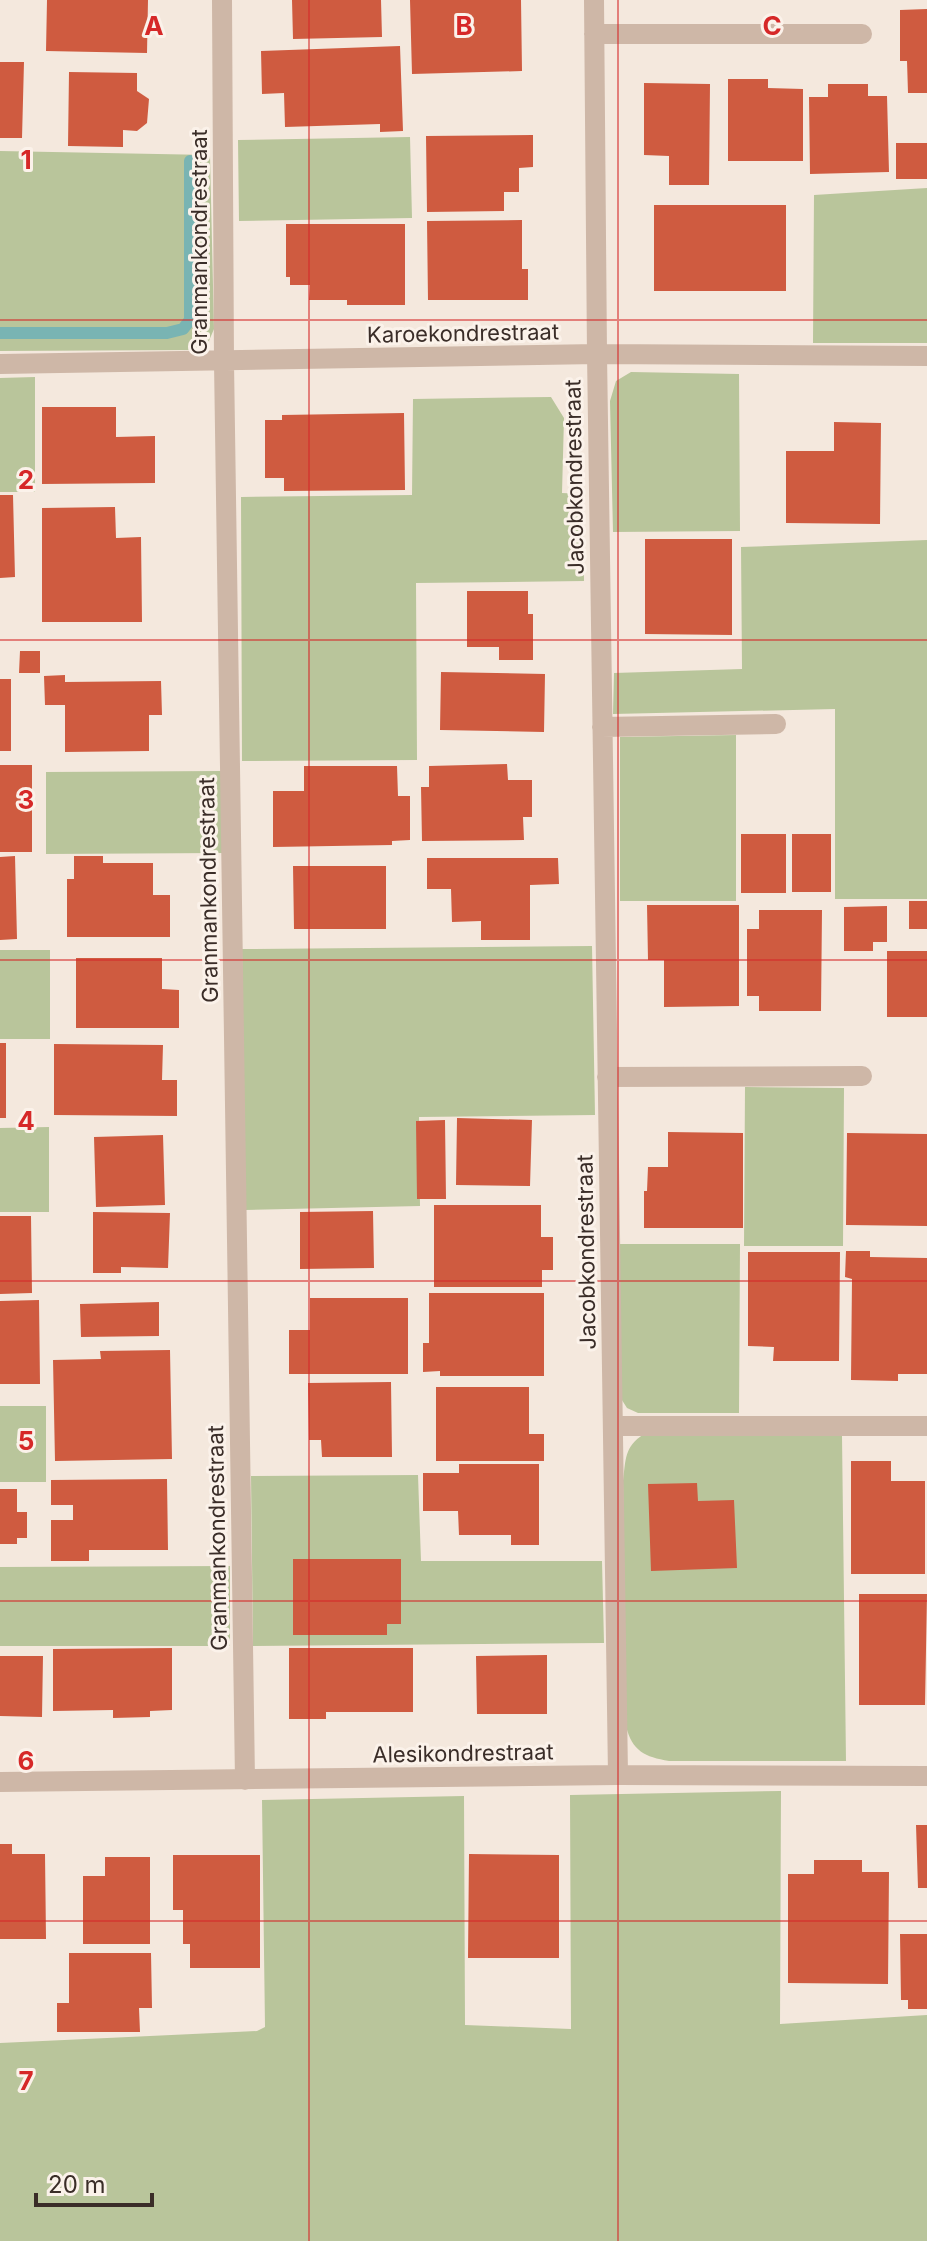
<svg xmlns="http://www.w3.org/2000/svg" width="927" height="2241" font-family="Inter,sans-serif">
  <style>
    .green { fill: #b9c59b }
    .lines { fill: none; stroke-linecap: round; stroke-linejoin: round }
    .stream { stroke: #79b4b3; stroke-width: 12 }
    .building { fill: #cf5b40 }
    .minor { stroke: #ceb7a7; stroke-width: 20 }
    .grid { fill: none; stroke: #d62828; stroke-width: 2; stroke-opacity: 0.55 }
    .labels { text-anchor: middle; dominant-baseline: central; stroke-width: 6; stroke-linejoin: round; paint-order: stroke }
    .street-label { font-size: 22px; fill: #3a2d28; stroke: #fbf2ea }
    .grid-label { font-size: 26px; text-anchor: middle; font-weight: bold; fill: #d62828; stroke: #fbf2ea; stroke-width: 6; stroke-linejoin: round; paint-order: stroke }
  </style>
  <rect width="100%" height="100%" fill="#f4e8dd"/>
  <!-- green -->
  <path class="green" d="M410,137L412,218L239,221L238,140Z
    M0,151L210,155L214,329L208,343L192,350L0,351Z
    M927,188V343H813L814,195Z
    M631,372L739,374L740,531L613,532L610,401L616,381Z
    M35,377V492H0V378Z
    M551,397L564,418L562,493L583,494L584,581L416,583L417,760L242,761L241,497L412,495L413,399Z
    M927,540V899H835V709L613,714L614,673L742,669L741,547Z
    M736,735V901H620V737Z
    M221,771L223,853L46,854V772Z
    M592,946L595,1115L419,1117L420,1206L245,1210L242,949Z
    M0,950H50V1039H0Z
    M745,1087L844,1088L843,1246H744Z
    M49,1127V1212H0V1128Z
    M620,1244H740L739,1413H638L627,1408L620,1397Z
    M0,1406H46V1482H0Z
    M644,1434L842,1436L846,1761H669C645,1757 632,1751 626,1726L623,1481C626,1459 624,1447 644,1434Z
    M418,1475L421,1561H602L604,1643L253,1646L251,1476Z
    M230,1566V1646H0V1567Z
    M781,1791L780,2024L927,2015V2241H0V2043L257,2031L265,2027L262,1800L464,1796L465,2025L571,2029L570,1795Z"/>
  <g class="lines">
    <!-- stream -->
    <path class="stream" d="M0,333H167L183,329L190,320V161"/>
  </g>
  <!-- building -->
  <path class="building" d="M47,0H148L147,53L46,51Z
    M292,0H381L382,37L293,39Z
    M410,0H521L522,71L412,74Z
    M927,9V93H908L907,61H900V10Z
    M400,46L403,131L380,132V124L285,127L284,93L262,94L261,51Z
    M0,62H24L22,138H0Z
    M69,72L137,73V91L149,99L147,123L137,131L123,130V147L68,146Z
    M728,79H768V88L803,89V161H728Z
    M644,83L710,84L709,185H669V156L644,155Z
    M828,84H868V96H887L889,172L810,174L809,97H828Z
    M533,135V167L519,168V192H504V211L427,212L426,136Z
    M896,143H927V179H896Z
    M654,205H786V291H654Z
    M522,220V269H528V300H428L427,221Z
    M286,224H405V305H347V300H309L310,285H290V277H286Z
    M42,407H116V437L155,436V483L42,484Z
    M404,413L405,490L284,491V478H265V420H282V415Z
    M834,422L881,423L880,524L786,523V451H834Z
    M0,495H13L15,577L0,578Z
    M115,507L116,538L141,537L142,622H42V508Z
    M645,539H732V635L645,634Z
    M467,591H528V614H533V660H499V647H467Z
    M20,651H40V673H19Z
    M441,672L545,674L544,732L440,730Z
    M65,675V682L161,681L162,715H149V751L65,752V705H45L44,676Z
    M0,679H11V751H0Z
    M507,764L508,780H532V817H523L524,840L422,841L421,787H429V766Z
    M0,765H32V852H0Z
    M304,766H397L398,796H410V840L392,841V845L273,847V791H304Z
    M741,834H786V893H741Z
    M792,834H831V892H792Z
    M15,856L17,939L0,940V857Z
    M74,856H103V863H153V895H170V937H67V879H74Z
    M427,858H558L559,884L530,885V940H481V921L452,922L451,889H427Z
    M293,866H386V929H294Z
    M909,901H927V929H909Z
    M647,905H739V1006L664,1007V960H648Z
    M887,906V942H873V951H844V907Z
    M759,910H822L821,1011H759V996H747V929H759Z
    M887,951H927V1017H887Z
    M76,958H162V989L179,990V1028H76Z
    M0,1043H6V1118H0Z
    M54,1044L163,1045L162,1080H177V1116L54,1115Z
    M457,1118L532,1120L530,1186L456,1185Z
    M445,1120L446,1199H417L416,1121Z
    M668,1132L743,1133V1228H644V1191H647L648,1167H668Z
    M847,1133L927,1134V1226L846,1225Z
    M163,1135L165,1205L96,1207L94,1137Z
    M434,1205H541V1237H553V1270H542V1287H434Z
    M373,1211L374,1268L300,1269V1212Z
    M93,1212L170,1213L168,1268L121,1267V1273H93Z
    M0,1216H31L32,1293L0,1294Z
    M846,1251H870V1257L927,1258V1374H898V1381L851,1380L852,1279L845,1277Z
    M748,1252H840L839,1361H773L774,1347L748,1346Z
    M429,1293H544V1376H440V1371L423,1372V1343H429Z
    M310,1298H408V1374H289V1330H310Z
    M39,1300L40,1384H0V1301Z
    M159,1302V1336L81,1337L80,1304Z
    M170,1350L172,1459L55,1461L53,1360L101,1359L100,1351Z
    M391,1382L392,1457H322L321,1440H309L308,1383Z
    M436,1387H529V1434H544V1461H436Z
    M851,1461H891V1481H925V1574H851Z
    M459,1464H539V1545H511V1535H459L458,1511H423V1473H459Z
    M167,1479L168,1550H89V1561H51V1520H73V1505H51V1480Z
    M697,1483L698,1501L734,1500L737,1568L651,1571L648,1484Z
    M0,1489H17V1512H27V1538H17V1544H0Z
    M293,1559H401V1624H387V1635H293Z
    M859,1594H927L925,1705H859Z
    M172,1648V1710L150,1711V1717L113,1718V1710L53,1711V1649Z
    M289,1648H413V1712H326V1719H289Z
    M547,1655V1714H477L476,1656Z
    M0,1656H43L42,1717L0,1716Z
    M916,1825H927V1888H918Z
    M0,1844H12V1854H45L46,1939H0Z
    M469,1854L559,1855V1958H468Z
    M173,1855H260V1968H190V1944H183V1910H173Z
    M105,1857H150V1944H83V1876H105Z
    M814,1860H862V1872H889L888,1984L788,1983V1874H814Z
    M900,1934H927V2009H908V2000H901Z
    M69,1953H151L152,2008H139L140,2032H57V2003H69Z"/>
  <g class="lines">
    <!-- minor -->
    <path class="minor" d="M222,0L224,362L245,1780
      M594,0L597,354L618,1775
      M594,34H862
      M0,364L597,354L927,356
      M602,727L776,724
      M607,1077L862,1076
      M613,1426H927
      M0,1782L618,1775L927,1776"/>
  </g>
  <!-- grid -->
  <path class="grid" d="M309,0V2241M618,0V2241M0,320H927M0,640H927M0,960H927M0,1281H927M0,1601H927M0,1921H927"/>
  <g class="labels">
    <!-- street labels -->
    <g class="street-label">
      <text transform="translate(199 242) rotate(-90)">Granmankondrestraat</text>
      <text transform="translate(463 333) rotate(-1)">Karoekondrestraat</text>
      <text transform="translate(574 477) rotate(-91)">Jacobkondrestraat</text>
      <text transform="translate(208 890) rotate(-91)">Granmankondrestraat</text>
      <text transform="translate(586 1252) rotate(-91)">Jacobkondrestraat</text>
      <text transform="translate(217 1538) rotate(-91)">Granmankondrestraat</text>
      <text transform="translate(463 1753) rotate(-1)">Alesikondrestraat</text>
    </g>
  </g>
  <g class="grid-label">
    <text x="154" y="35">A</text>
    <text x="464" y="35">B</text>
    <text x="772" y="35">C</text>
    <text x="26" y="169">1</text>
    <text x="26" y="489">2</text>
    <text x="26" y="809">3</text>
    <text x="26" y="1130">4</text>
    <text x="26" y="1450">5</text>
    <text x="26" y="1770">6</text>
    <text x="26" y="2090">7</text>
  </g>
  <!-- scale -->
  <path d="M36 2193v12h116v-12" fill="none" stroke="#3a2d28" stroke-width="4"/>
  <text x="48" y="2193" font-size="24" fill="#3a2d28" stroke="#fbf2ea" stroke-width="6" paint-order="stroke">20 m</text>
</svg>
